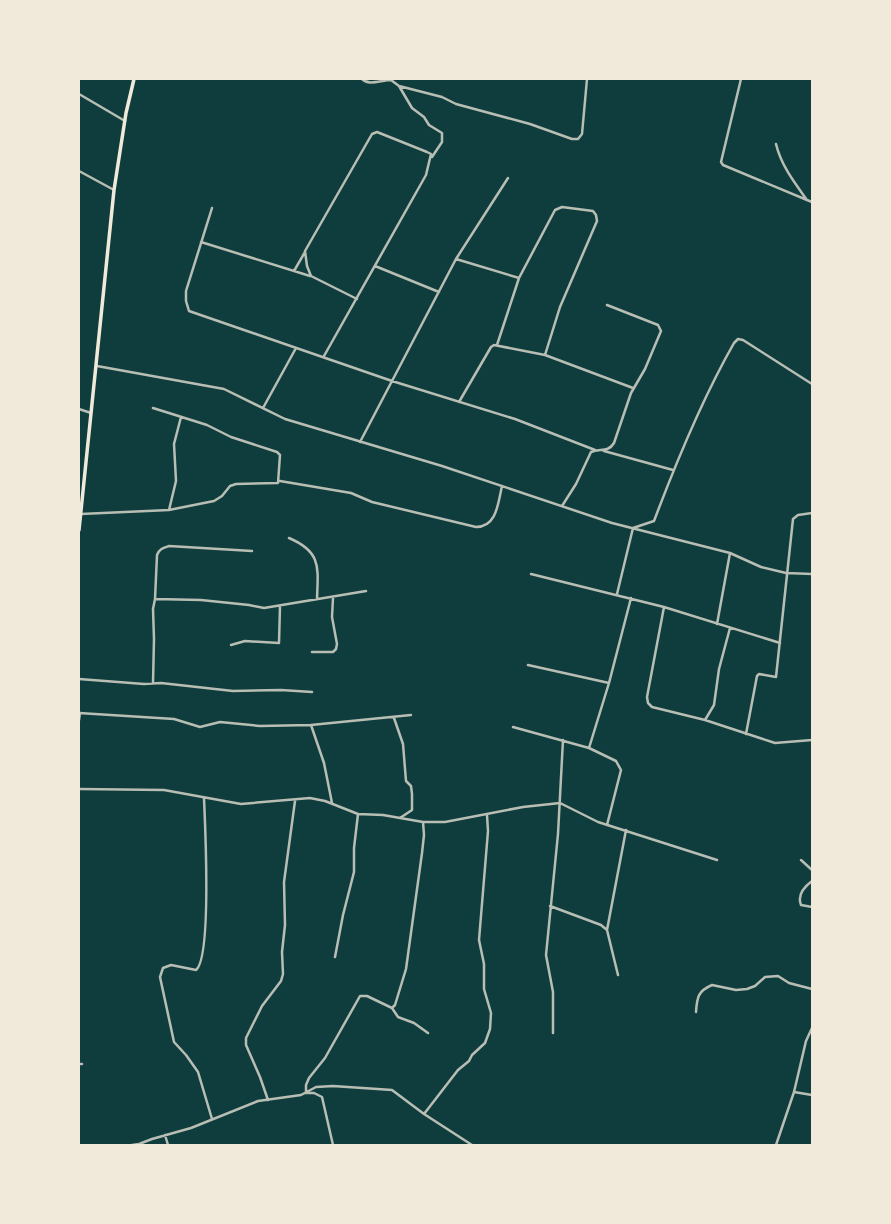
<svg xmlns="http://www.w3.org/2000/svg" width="891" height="1224" font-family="Ubuntu,sans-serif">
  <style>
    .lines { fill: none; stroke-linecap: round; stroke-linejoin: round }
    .minor { stroke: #b8beb3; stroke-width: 2.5 }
    .secondary { stroke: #f1e9da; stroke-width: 3.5 }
  </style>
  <rect width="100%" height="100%" fill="#0f3d3e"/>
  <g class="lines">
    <!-- minor -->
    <path class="minor" d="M362,79C369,86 381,80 391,80L399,86L412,108L424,117L429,125L442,133V142L432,157
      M741,79L721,162L723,165L807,200
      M399,86L442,97L456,104L530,124L572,139H578L582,134L587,79
      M79,94L125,121
      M776,144C781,165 794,182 807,200L812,202
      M79,171L114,190
      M212,208L186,291V301L189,311L392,381L515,419L595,450
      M201,242L310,276
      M456,259L519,278
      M375,266L439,292
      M294,271L305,252
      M497,345L519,278L555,210L562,207L593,211L596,215L597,221L560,307L545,355
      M324,356L426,175L431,154L427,152L377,132L372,134L305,251L307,266L311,276L357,299
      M97,366L224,389L285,419L442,466L612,523L730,553L761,567L786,573L812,574
      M459,402L491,347L494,345L545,355L633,388
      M263,408L296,348
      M79,409L91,413
      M360,442L456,259L508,178
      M604,451L673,470
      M280,481L351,493L372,502L476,527C497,527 498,503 502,486
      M562,506L576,484L591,452C600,448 608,453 614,443L631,393L645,369L661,331L658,325L607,305
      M169,510L176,481L174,444L181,417
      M81,514L169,510L214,501L222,496L230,486L236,484L278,483L280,455L277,452L231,437L207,425L153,408
      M289,538C322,552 318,568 317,599
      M531,574L664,607L780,643
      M617,594L633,528L654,521C677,460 702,399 734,343L738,339L743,340L812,384
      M155,599L157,555C159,549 163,548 169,546L252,551
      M664,607L647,697L648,703L652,707L705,720L775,743L812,740
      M717,624L730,553
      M231,645L245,641L279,643L280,606
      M312,652H333L336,649L337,644L332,617L333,598
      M528,665L609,683
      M79,679L144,684L161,683L233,691L281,690L312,692
      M153,683L154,639L153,609L155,599L201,600L249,605L264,608L366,591
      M79,713L174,719L200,727L220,722L260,726L311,725L411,715
      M394,718L403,744L406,781L411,786L412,794V810L400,818
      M79,720L80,713
      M705,720L714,705L719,669L730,628
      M311,725L324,763L332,803
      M513,727L589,748L616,761L621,770L607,825
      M746,734L757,676L759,674L776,677L793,519L798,515L812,513
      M589,748L609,683L631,598
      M79,789L164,790L241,804L310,798L325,801L358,814L383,815L423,822H445L523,807L560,803L598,822L717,860
      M204,798C205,823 212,957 196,970L171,965L163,968L160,977L174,1042L186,1055L198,1072L212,1119
      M801,860L812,870
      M812,881C804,887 797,895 801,905L812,907
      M550,906L601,925L607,930L618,975
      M607,930L626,830
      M335,957L343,915L354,872V848L358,814
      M392,1008L395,1005L406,969L422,853L424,835L423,822
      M696,1012C697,997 698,991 712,985L736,990L747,989L755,986L765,977L778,976L789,983L812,989
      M553,1033V992L546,955L558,834L563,740
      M79,1064H82
      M794,1092L812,1095
      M268,1100L260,1077L246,1045V1038L262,1006L281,981L283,974L282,952L285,925L284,882L295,801
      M424,1114L458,1070L469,1061L472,1055L485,1043L490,1029L491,1013L484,989V964L479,940L488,831L487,815
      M165,1135L168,1145
      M132,1145L139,1144L152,1139L191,1128L258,1101L301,1095L316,1087L333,1086L392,1090L424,1114L472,1145
      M333,1145L322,1097L314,1093H306V1085L309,1078L325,1058L360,996H367L392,1008L398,1017L414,1023L428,1033
      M776,1145L794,1092L806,1041L812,1028"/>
    <!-- secondary -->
    <path class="secondary" d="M79,530L114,190L126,113L134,79"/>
  </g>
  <!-- border -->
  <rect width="891" height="1224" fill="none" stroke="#f1e9da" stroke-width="160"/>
</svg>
